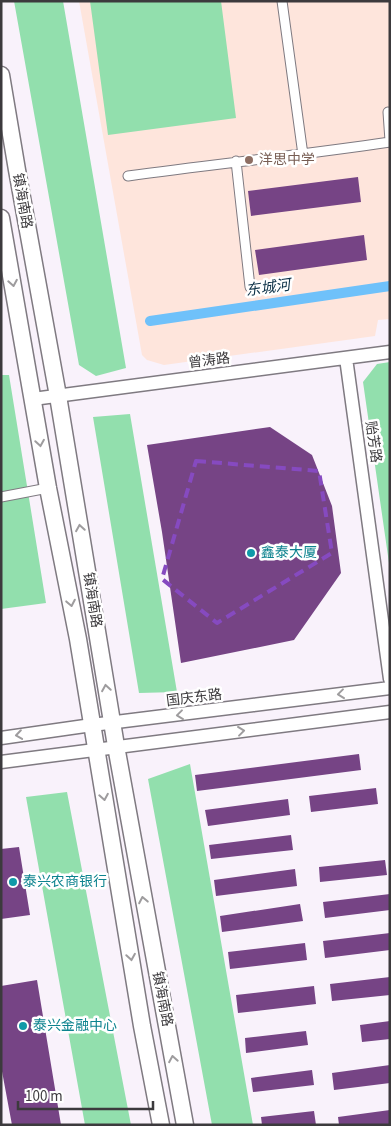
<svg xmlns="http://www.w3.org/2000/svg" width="391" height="1126" font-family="'Source Sans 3','Noto Sans SC',sans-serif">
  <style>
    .education { fill: #fee5dc }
    .green { fill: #92dfad }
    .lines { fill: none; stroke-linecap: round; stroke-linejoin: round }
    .canal { stroke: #6fc1fa; stroke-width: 10 }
    .building { fill: #764485 }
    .street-casing { stroke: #7f7a81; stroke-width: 11 }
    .secondary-casing { stroke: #7f7a81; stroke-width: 15 }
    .highway-casing { stroke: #7f7a81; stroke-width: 19 }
    .street { stroke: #fff; stroke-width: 9 }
    .secondary { stroke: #fff; stroke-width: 12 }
    .highway { stroke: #fff; stroke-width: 16 }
    .oneway { stroke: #9e9c9e }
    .marked { fill: none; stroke: #864ac0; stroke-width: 4; stroke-dasharray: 10 6; stroke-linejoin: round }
    .education-dot { fill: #8d6e63; stroke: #fff; stroke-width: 2 }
    .culture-dot { fill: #0f9aa8; stroke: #fff; stroke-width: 2 }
    .labels { text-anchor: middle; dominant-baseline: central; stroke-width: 5; stroke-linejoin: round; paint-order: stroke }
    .education-label { font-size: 14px; fill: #785e54; stroke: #fff; text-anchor: start }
    .street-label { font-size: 14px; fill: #3c3a3d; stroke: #fff }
    .culture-label { font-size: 14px; fill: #0d838f; stroke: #fff; text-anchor: start }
    .water-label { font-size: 15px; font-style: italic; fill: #0d3147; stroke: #fff }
  </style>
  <rect width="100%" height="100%" fill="#f9f2fb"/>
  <!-- education -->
  <path class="education" d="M79,1H390V319L378,320L375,336L164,365L147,360L142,355Z"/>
  <!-- green -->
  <path class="green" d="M14,1H63L126,368L96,376L79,365Z
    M90,1H221L236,118L108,135Z
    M390,362V570L363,382L377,364Z
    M1,375H9L46,603L1,609Z
    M130,414L177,692L139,693L93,417Z
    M190,764L253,1125H212L148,779Z
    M67,792L131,1125H85L26,797Z"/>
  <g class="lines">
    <!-- canal -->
    <path class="canal" d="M150,321L390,286"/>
  </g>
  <!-- building -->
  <path class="building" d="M358,177L361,202L251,216L248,191Z
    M364,235L367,260L259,275L255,250Z
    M270,427L312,455L332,506L341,573L294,640L181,663L162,532L147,445Z
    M359,754L361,770L197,791L195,775Z
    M376,788L378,804L311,812L309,796Z
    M288,799L290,815L208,826L205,810Z
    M291,835L293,850L211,859L209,845Z
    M19,847L30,915L1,919V849Z
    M385,860L387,875L320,882L319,867Z
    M295,869L297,886L216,896L214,880Z
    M390,894V910L325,918L323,902Z
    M300,904L303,921L222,932L220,916Z
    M390,933V950L325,958L323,941Z
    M305,943L307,960L230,969L228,952Z
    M390,977V995L332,1001L330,984Z
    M37,980L61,1125H12L1,1066V986Z
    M314,986L316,1004L238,1013L236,995Z
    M390,1021V1039L362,1042L360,1025Z
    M306,1031L308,1045L246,1053L245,1038Z
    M390,1065V1083L334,1090L332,1073Z
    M312,1070L314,1085L253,1092L251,1078Z
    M390,1110V1125H339L338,1117Z
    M314,1111L316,1125H262L261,1117Z"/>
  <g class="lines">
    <defs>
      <path id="street" d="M282,1L303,155
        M388,112L390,141
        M236,161L250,287
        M128,176C215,164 303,155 390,142
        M1,497L48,488"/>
      <path id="secondary" d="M346,358L390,679
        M33,399L390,352
        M1,738L92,725L390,688
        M1,762L390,712"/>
      <path id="highway" d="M1,75L17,170L58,396L116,746L185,1125
        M1,218L48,488L78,639L142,1026L161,1125"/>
    </defs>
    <!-- street casing -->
    <use href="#street" class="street-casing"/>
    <!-- secondary casing -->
    <use href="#secondary" class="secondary-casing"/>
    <!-- highway casing -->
    <use href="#highway" class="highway-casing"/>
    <!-- street -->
    <use href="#street" class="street"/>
    <!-- secondary -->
    <use href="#secondary" class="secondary"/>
    <!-- highway -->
    <use href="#highway" class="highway"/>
  </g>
  <!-- one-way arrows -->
  <defs><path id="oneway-chevron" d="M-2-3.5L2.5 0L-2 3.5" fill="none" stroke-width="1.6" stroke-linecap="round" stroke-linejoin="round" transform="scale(1.25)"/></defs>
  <g class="oneway">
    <use href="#oneway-chevron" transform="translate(13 283) rotate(80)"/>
    <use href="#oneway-chevron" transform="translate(40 443) rotate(81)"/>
    <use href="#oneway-chevron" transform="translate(80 528) rotate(-99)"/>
    <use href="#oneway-chevron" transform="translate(71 603) rotate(79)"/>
    <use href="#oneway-chevron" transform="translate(106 688) rotate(-99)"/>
    <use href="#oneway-chevron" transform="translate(341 694) rotate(173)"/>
    <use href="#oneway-chevron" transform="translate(180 715) rotate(173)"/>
    <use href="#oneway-chevron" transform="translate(241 731) rotate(-7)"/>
    <use href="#oneway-chevron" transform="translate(19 735) rotate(172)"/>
    <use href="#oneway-chevron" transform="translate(104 797) rotate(80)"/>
    <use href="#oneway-chevron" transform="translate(143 900) rotate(-101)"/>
    <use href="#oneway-chevron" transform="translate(131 957) rotate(81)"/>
    <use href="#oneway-chevron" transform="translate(173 1059) rotate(-100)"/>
  </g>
  <!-- marked area -->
  <path class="marked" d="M196,461L319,471L332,553L217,623L162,579Z"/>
  <!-- markers -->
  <circle class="education-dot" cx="249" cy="160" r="5"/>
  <g class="culture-dot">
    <circle cx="251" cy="553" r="5"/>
    <circle cx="13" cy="882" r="5"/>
    <circle cx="23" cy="1026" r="5"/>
  </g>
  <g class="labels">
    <!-- education labels -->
    <g class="education-label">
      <text x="259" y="160">洋思中学</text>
    </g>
    <!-- street labels -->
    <g class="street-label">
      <text transform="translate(22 201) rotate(80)">镇海南路</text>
      <text transform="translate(209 361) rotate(-7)">曾涛路</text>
      <text transform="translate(373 442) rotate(82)">贻芳路</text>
      <text transform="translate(92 600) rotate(81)">镇海南路</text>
      <text transform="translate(194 698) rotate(-7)">国庆东路</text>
      <text transform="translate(162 999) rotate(79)">镇海南路</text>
    </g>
    <!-- culture labels -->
    <g class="culture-label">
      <text x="261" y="553">鑫泰大厦</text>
      <text x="23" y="882">泰兴农商银行</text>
      <text x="33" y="1026">泰兴金融中心</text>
    </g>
    <!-- water labels -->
    <g class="water-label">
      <text transform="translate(268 288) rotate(-8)">东城河</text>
    </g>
  </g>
  <!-- border -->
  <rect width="391" height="1126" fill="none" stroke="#3c3a3d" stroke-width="5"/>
  <!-- scale -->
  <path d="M18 1101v8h135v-8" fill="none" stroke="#3c3a3d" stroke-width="2.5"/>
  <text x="25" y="1101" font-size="15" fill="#3c3a3d" stroke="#ffffff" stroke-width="4" paint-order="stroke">100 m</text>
</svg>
